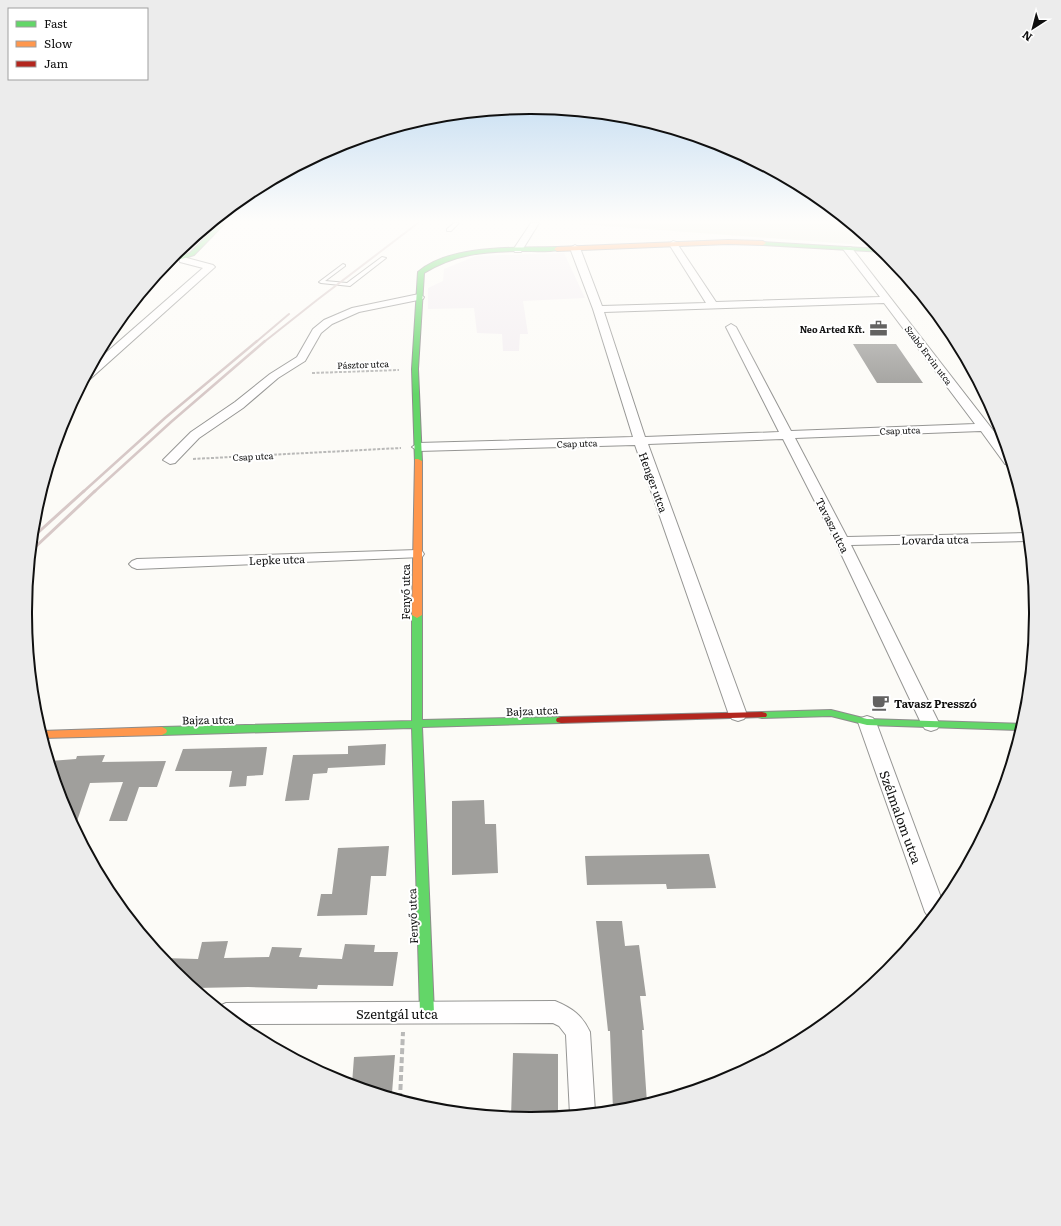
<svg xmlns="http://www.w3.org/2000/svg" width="1061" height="1226" font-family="Literata,serif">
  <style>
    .industrial { fill: #f4eff2 }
    .cemetery { fill: #e8ecdc }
    .building { fill: #a09f9c }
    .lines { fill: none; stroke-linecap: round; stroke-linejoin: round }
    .lane-casing { stroke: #969694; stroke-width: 2 }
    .street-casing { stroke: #969694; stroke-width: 2 }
    .fast-casing { stroke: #8d8c8b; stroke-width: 2 }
    .slow-casing { stroke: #8d8c8b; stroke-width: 2 }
    .jam-casing { stroke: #8d8c8b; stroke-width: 2 }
    .path-far1 { stroke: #b9b9b8; stroke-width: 2; stroke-dasharray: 3 1.5; stroke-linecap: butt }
    .path { stroke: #b9b9b8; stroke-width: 4; stroke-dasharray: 6 3; stroke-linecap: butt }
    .lane { fill: #fffefe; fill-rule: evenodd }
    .street { fill: #fffefe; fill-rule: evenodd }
    .fast { fill: #63d668; fill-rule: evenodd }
    .slow { fill: #ff974d; fill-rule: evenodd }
    .jam { fill: #b3261e; fill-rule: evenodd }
    .rail-far2 { stroke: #d7c8c7; stroke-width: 2 }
    .rail-far1 { stroke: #d7c8c7; stroke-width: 2.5 }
    .rail { stroke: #d7c8c7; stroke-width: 3 }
    .labels { text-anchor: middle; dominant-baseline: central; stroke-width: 4; stroke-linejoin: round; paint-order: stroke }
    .far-poi-label { font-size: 9px; font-weight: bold; fill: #101010; stroke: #fff; text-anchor: end }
    .far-street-label { font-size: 9px; fill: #101010; stroke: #fff }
    .street-label { font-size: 11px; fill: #101010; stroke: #fff }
    .poi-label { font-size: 11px; font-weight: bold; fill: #101010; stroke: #fff; text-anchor: start }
    .near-street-label { font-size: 13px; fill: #101010; stroke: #fff }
    .rim { fill: none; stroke: #101010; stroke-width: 2 }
  </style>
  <rect width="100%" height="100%" fill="#fcfbf7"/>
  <!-- industrial -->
  <path class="industrial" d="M564,253L585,298L523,301L528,334H520L519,351H503L502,334L477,333L474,308L428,309V288L443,281L444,269L476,256Z"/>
  <!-- cemetery -->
  <path class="cemetery" d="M565,223H848L877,246Z"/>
  <!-- building -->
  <path class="building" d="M853,344H896L923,383H877Z
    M386,744L385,765L328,768L327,773L313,774L309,800L285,801L293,755L348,754V746Z
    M267,747L263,775L247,776L246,786L229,787L232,771H175L183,749Z
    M105,755L102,762L166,761L157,787H139L127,821H109L123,782L90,783L75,827L63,806L50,761L76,759L77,756Z
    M484,800L485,824H496L498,873L452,875V801Z
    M389,846L386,876H371L367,915L317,916L321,894H332L338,848Z
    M709,854L716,888L667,889L666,884L587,885L585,856Z
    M596,921H622L625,946L639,945L646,996H640L644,1030H642L647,1103L629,1109L613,1110L610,1031H608Z
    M228,941L224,958L269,957L272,947L302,948L299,957L342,959L345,944L375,945L374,952H398L393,986L318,985L317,989L248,987L195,988L173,970L163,958L198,959L202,942Z
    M513,1053L558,1054V1116L530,1118L511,1117Z
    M395,1055L392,1093H380L352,1084L354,1057Z"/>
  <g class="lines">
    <defs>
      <path id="lane" d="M454,223H459L451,231H447V229Z
        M382,257L386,258L350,286L321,283L319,282L343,264L345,265V266L325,281L347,283Z"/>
      <path id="street" d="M531,223H539L521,252H515L513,250Z
        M673,241L676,242L716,302L880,297L843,249L845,247H851L1006,447L1011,465L1005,464L981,431L795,438L847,537L1028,533L1029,541L851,545L940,725L937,729L931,731L925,729L922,725L835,541L783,439L648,444L747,715L744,719L738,721L732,719L729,715L635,445L418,451L412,447L418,443L633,437L593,309L570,248L575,245L580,248L602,306L706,303L669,244ZM884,303L975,424L791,431L736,327L731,324L726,327L779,432L645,437L604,312Z
        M183,257L213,265L215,267L90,379L85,380L92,365L203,268L180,262V258Z
        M419,294L424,297L423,299L359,312L332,324L321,333L305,361L278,378L243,408L199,438L175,463L170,464L163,460L191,432L235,402L270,374L297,357L313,329L324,320L352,308Z
        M417,550L422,551L424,554L422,557L137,569L132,567L129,564L132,561L137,559Z
        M867,716L873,718L876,722L943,903L930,919L925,912L858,722L861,718Z
        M555,1001C572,1008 582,1015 590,1032L595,1112L570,1115L566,1035L559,1026L553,1023L239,1024L217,1007L226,1003Z"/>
      <path id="fast" d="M220,223H225L194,255L166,264L169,260L190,253Z
        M761,242L880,249L884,252L763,245L761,244Z
        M557,247L559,248V250C547,252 534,251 522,251C485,251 455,254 424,273L418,369L422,461L418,463H415L412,369L418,272C450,244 517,248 557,247Z
        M417,612L422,615V720L561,717L565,718L566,720L565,722L561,723L422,727L434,1013L432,1017L427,1019L422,1017L420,1013L412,728L162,735L158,733L157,731L158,729L162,727L412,721V615Z
        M831,710L867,719L1023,724L1021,730L867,725L831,716L762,718L758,717L757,715L758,713L762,712Z"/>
      <path id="slow" d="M728,240L763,241L766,243L763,245L728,244L557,251L554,249L557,247Z
        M415,459H418L422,461V615L417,618L412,615Z
        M162,727L166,729L167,731L166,733L162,735L43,738L41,731Z"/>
      <path id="jam" d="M762,712L766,713L767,715L766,717L561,723L557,722L556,720L557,718L561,717Z"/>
    </defs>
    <!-- lane casing -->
    <use href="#lane" class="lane-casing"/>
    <!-- street casing -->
    <use href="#street" class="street-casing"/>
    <!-- fast casing -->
    <use href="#fast" class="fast-casing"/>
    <!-- slow casing -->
    <use href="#slow" class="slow-casing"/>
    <!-- jam casing -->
    <use href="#jam" class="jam-casing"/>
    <!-- path-far1 -->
    <path class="path-far1" d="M312,373L399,370
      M193,459L401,448"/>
    <!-- path -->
    <path class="path" d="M400,1099L403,1032"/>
    <!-- lane -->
    <use href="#lane" class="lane"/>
    <!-- street -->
    <use href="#street" class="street"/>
    <!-- fast -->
    <use href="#fast" class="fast"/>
    <!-- slow -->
    <use href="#slow" class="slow"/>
    <!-- jam -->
    <use href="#jam" class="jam"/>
    <!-- rail-far2 -->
    <path class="rail-far2" d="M256,342L289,314
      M264,342L317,300L418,223"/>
    <!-- rail-far1 -->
    <path class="rail-far1" d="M83,492L165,418L257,341
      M94,492L171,422L265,341"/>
    <!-- rail -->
    <path class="rail" d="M32,538L84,491
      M31,551L95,491"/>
  </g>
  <!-- sky -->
  <linearGradient id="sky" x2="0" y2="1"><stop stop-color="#9fc8ec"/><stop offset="0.56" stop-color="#fefdfb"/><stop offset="1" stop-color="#fefdfb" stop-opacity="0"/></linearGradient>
  <rect width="1061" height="395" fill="url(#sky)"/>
  <!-- icons -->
  <defs>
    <symbol id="office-bare" viewBox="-9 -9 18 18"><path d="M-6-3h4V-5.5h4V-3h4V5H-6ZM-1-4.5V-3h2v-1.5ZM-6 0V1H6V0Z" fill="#636261" stroke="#fff" stroke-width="2.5" paint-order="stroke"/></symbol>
    <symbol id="cafe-bare" viewBox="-9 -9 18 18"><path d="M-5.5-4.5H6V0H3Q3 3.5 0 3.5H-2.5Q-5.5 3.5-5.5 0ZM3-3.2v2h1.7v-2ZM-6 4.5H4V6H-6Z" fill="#636261" stroke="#fff" stroke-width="2.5" paint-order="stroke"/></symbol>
  </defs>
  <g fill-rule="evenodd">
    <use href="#office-bare" x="866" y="316" width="25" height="25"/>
    <use href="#cafe-bare" x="868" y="690" width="25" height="25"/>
  </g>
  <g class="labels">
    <!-- far-poi labels -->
    <g class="far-poi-label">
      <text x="865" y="329">Neo Arted Kft.</text>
    </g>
    <!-- far-street labels -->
    <g class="far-street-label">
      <text transform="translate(929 355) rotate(53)">Szabó Ervin utca</text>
      <text transform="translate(363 364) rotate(-2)">Pásztor utca</text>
      <text transform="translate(900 430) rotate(-2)">Csap utca</text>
      <text transform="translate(577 443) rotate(-2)">Csap utca</text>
      <text transform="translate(253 456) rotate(-3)">Csap utca</text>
    </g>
    <!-- street labels -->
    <g class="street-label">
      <text transform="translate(654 482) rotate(70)">Henger utca</text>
      <text transform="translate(833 525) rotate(63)">Tavasz utca</text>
      <text transform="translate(935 539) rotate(-1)">Lovarda utca</text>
      <text transform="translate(277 559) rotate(-2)">Lepke utca</text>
      <text transform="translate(405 592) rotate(-90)">Fenyő utca</text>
      <text transform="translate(532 710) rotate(-2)">Bajza utca</text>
      <text transform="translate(208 719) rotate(-1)">Bajza utca</text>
      <text transform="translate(412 916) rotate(-92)">Fenyő utca</text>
    </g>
    <!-- poi labels -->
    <g class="poi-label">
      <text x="894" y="703">Tavasz Presszó</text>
    </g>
    <!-- near-street labels -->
    <g class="near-street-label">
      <text transform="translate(901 817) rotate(70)">Szélmalom utca</text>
      <text x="397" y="1013">Szentgál utca</text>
    </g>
  </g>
  <!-- crop -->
  <path d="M0 0H1061V1226H0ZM530 114H531A498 498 0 0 1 1029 612V614A498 498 0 0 1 531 1112H530A498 498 0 0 1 32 614V612A498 498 0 0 1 530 114Z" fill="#ececec" fill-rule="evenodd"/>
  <path class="rim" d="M530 114H531A498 498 0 0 1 1029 612V614A498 498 0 0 1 531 1112H530A498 498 0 0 1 32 614V612A498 498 0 0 1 530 114Z"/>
  <!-- legend -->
  <rect x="8" y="8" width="140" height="72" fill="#ffffff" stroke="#9f9f9f"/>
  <rect x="16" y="21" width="20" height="6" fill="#63d668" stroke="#9f9f9f"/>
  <text x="44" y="28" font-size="12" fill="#101010">Fast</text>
  <rect x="16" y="41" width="20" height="6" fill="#ff974d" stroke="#9f9f9f"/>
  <text x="44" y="48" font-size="12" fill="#101010">Slow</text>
  <rect x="16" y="61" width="20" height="6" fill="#b3261e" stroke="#9f9f9f"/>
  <text x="44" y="68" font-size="12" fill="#101010">Jam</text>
  <!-- north arrow -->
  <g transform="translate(1033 28) rotate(216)" stroke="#ffffff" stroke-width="3" paint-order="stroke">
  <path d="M0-3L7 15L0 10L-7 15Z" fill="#101010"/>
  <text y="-6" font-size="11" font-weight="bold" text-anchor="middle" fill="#101010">N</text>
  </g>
</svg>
